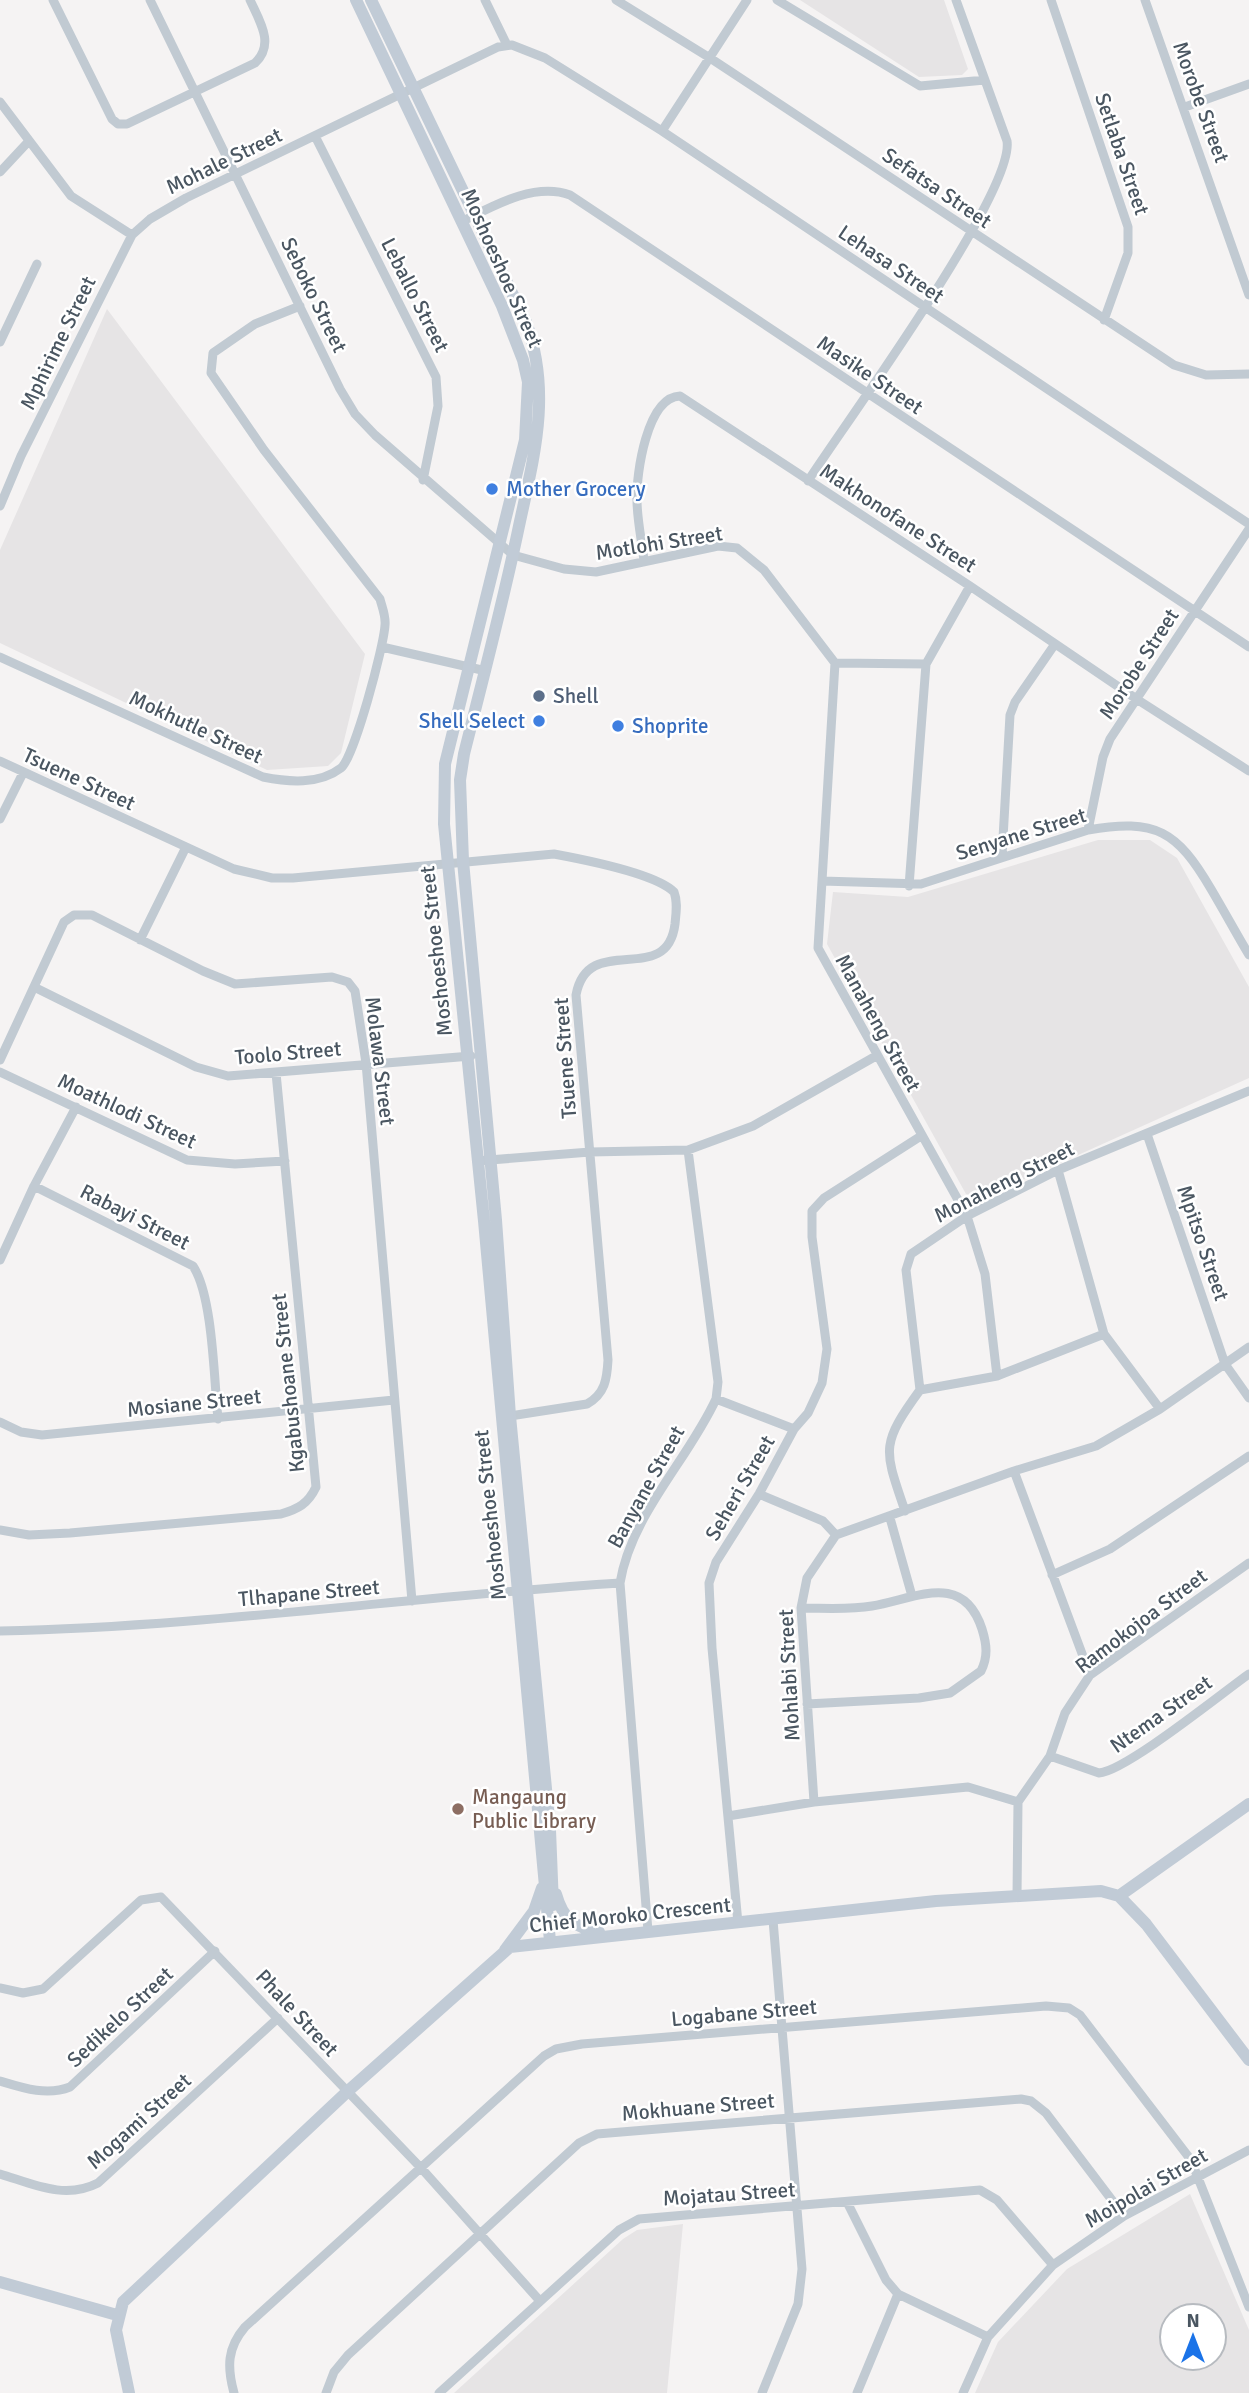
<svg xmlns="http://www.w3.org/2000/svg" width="1249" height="2393" font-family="Signika,sans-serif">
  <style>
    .education { fill: #e6e4e5; fill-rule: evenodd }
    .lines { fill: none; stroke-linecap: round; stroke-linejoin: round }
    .street { stroke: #c1cad2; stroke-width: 9 }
    .secondary { stroke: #c1cbd6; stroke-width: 12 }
    .shop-dot { fill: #3f7fe0; stroke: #fff; stroke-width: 2.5 }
    .service-dot { fill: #5c6f8a; stroke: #fff; stroke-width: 2.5 }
    .education-dot { fill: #8d6e63; stroke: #fff; stroke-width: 2.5 }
    .labels { text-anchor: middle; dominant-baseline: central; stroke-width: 5; stroke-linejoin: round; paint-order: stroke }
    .street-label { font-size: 21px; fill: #4a5661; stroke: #fff }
    .shop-label { font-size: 21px; fill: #366cbe; stroke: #fff; text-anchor: start }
    .service-label { font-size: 21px; fill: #4e5e75; stroke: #fff; text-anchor: start }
    .education-label { font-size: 21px; fill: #785e54; stroke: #fff; text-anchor: start }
  </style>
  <rect width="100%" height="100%" fill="#f5f3f3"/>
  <!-- education -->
  <path class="education" d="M800,0H944L968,69L962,75L919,77Z
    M107,309L365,654L341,753L328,766L267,770L0,643V550Z
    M1098,840H1150L1177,858L1249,987V1078L983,1198L966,1194L827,944L833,892L908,897Z
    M1190,2194L1249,2330V2393H975L998,2342L1067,2269ZM1172,2316H1214V2358H1172Z
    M683,2224L667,2393H454L623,2239L637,2230Z"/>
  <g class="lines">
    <!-- street -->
    <path class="street" d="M53,0L112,119L118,124H127L255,63C275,44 260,22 250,0
      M150,0L340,389L355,414L375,435L513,555L564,569L596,572L718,546L737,548L764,570L835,663
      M485,0L507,45
      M616,0L710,58L1174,365L1206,375L1249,374
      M777,0L920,86L985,80
      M1051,0L1128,227V253L1104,320
      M1145,0L1249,295
      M0,102L71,196L132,235
      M1185,107L1249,84
      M662,131L747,0
      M315,136L436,377L438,406L423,480
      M0,172L28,142
      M461,222C493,206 534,182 570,195L1249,647
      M0,342L37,264
      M808,481C844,425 1015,192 1007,141L956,0
      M0,506L21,456L132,235L150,219L186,198L498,47L512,45L545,58L662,131L1249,524
      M644,561C642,541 637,520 637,500C636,474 647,397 680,396L970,586L1138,700L1249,771
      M382,647L486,671
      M0,657L263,777C288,782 319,785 341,768C354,758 384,646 385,625C386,616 382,607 380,599L264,450L211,373L213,353L255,324L300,306
      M835,663L818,948L967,1216L985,1274L997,1376
      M835,663L926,664
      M0,761L234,869L272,878H293L554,854C581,859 655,873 674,892C678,902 676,913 675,924C667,989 588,930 576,995L608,1360C607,1379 605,1394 587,1404L510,1416
      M0,819L23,773
      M1088,830L1103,757L1110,739L1249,529
      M1002,856L1010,715L1015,702L1055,644
      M822,881L921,884L1088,830C1156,818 1177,831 1211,889C1224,911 1236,933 1249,955
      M909,886L926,664L970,586
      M140,940L186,847
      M34,987L196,1067L228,1076L471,1056
      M0,1060L64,922L74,915H92L203,971L235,984L332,977L348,982L355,991L366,1063L412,1601
      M0,1072L187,1160L235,1164L285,1161
      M1147,1134L1225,1364L1249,1398
      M477,1161L590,1152L688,1150L753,1126L876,1056
      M1058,1170L1104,1334L1160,1409
      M34,1186L193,1266C213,1296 214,1381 218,1419
      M0,1260L34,1186L76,1107
      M920,1390L997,1376L1104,1334
      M716,1399L794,1429
      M0,1422L21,1432L42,1435L394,1400
      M1014,1471L1090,1675
      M759,1494L823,1521L836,1535
      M905,1511C884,1449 880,1445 920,1390L906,1270L911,1254L967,1216L1058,1170L1249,1091
      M890,1518L912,1596
      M0,1530L29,1535L70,1533L281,1514C298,1509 308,1504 316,1487L276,1073
      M1052,1575L1110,1549L1249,1456
      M801,1608C824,1608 849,1610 872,1606C915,1599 963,1570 982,1629C987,1645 988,1657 981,1671L950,1693L919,1698L807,1704
      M0,1631C207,1627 413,1596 620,1583
      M1050,1756L1099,1773C1126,1771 1222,1693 1249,1674
      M814,1802L801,1608L807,1578L836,1535L1014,1471L1096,1446L1160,1409L1249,1347
      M728,1816L814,1802L968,1787L1018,1802
      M1017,1896L1018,1802L1050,1756L1065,1713L1090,1675L1249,1563
      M738,1923L712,1648L709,1583L716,1562L759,1494L794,1429L808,1413L822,1383L827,1349L812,1237V1211L824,1198L921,1136
      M648,1931L620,1583C631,1515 688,1460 716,1399L718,1382L688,1150
      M0,1988L23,1993L43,1989L141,1900L161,1897L422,2169L540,2301
      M0,2081C23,2088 47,2096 70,2087L215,1951
      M0,2174C33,2184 65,2200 98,2183L278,2018
      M847,2202L886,2280L898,2294L988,2337
      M234,2393C227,2367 227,2348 245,2327L544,2056L556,2049L582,2044L1046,2006L1069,2008L1080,2015L1191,2160L1249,2307
      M326,2393L334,2372L348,2355L579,2143L597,2134L1021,2099L1031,2101L1046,2113L1124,2216
      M439,2393L619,2230L639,2219L980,2190L997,2200L1053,2265
      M762,2393L798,2304L802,2269L773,1920
      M857,2393L898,2294
      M963,2393L988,2337L1053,2265L1124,2216L1249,2150"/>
    <!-- secondary -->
    <path class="secondary" d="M356,0L502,306L523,360L528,382L525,440L445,764L444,824L484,1221L550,1941
      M371,0L526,322C552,393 534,456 519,526C503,603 483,678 464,754L460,780L463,861L496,1220L510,1416L550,1830L553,1905
      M556,1894C563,1919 574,1927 599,1932
      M1119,1896L1249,1804
      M505,1950L534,1911L542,1888
      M0,2282L117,2315
      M129,2393L116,2330L123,2302L348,2091L510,1947L936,1901L1101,1891L1119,1896L1146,1924L1249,2060"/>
  </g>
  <!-- markers -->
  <g class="shop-dot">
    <circle cx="492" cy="489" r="7"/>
    <circle cx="539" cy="721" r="7"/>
    <circle cx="618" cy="726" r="7"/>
  </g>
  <circle class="service-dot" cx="539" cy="696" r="7"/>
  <circle class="education-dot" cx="458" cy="1809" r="7"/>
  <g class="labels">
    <!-- street labels -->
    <g class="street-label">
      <text transform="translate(1201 102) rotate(70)">Morobe Street</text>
      <text transform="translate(1122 154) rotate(71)">Setlaba Street</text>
      <text transform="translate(224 161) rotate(-26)">Mohale Street</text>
      <text transform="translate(937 188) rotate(34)">Sefatsa Street</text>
      <text transform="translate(891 264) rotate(34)">Lehasa Street</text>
      <text transform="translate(502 268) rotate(66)">Moshoeshoe Street</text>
      <text transform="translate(314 295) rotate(64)">Seboko Street</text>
      <text transform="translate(415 295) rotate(63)">Leballo Street</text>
      <text transform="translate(58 343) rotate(-64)">Mphirime Street</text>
      <text transform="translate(870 375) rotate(34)">Masike Street</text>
      <text transform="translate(898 518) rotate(33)">Makhonofane Street</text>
      <text transform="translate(659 543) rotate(-9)">Motlohi Street</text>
      <text transform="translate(1139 664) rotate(-57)">Morobe Street</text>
      <text transform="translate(196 727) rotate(25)">Mokhutle Street</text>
      <text transform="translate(79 779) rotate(25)">Tsuene Street</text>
      <text transform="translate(1021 834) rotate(-17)">Senyane Street</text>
      <text transform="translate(436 951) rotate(-96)">Moshoeshoe Street</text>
      <text transform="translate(878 1023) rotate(61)">Manaheng Street</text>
      <text transform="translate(288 1053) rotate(-5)">Toolo Street</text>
      <text transform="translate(565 1058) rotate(-94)">Tsuene Street</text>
      <text transform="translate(380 1061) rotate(83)">Molawa Street</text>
      <text transform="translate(127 1111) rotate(25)">Moathlodi Street</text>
      <text transform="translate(1004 1182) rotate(-27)">Monaheng Street</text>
      <text transform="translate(135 1217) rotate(27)">Rabayi Street</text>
      <text transform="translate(1203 1243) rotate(71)">Mpitso Street</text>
      <text transform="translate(288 1383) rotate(-96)">Kgabushoane Street</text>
      <text transform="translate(194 1403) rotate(-6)">Mosiane Street</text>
      <text transform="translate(646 1487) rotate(-61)">Banyane Street</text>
      <text transform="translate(740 1488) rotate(-60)">Seheri Street</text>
      <text transform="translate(490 1515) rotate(-96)">Moshoeshoe Street</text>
      <text transform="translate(309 1593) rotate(-5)">Tlhapane Street</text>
      <text transform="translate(1141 1621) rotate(-37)">Ramokojoa Street</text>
      <text transform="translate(789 1675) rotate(-93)">Mohlabi Street</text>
      <text transform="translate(1161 1714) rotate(-35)">Ntema Street</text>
      <text transform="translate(630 1915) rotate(-6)">Chief Moroko Crescent</text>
      <text transform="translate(297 2013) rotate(47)">Phale Street</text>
      <text transform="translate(744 2013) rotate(-5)">Logabane Street</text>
      <text transform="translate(120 2017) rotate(-43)">Sedikelo Street</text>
      <text transform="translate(698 2107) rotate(-5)">Mokhuane Street</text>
      <text transform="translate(139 2121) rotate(-42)">Mogami Street</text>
      <text transform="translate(1146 2188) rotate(-30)">Moipolai Street</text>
      <text transform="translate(729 2194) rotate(-4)">Mojatau Street</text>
    </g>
    <!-- shop labels -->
    <g class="shop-label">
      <text x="506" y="489">Mother Grocery</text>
      <text x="525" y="721" text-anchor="end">Shell Select</text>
      <text x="632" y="726">Shoprite</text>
    </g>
    <!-- service labels -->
    <g class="service-label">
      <text x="553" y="696">Shell</text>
    </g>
    <!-- education labels -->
    <g class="education-label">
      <text x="472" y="1797">Mangaung<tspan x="472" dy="24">Public Library</tspan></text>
    </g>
  </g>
  <!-- north arrow -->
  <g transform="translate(1193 2337)"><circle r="33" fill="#ffffff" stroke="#b7bbc0" stroke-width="2"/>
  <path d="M0-5L12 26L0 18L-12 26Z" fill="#1a73e8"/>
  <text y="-10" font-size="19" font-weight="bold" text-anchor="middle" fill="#4a5661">N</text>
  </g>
</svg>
